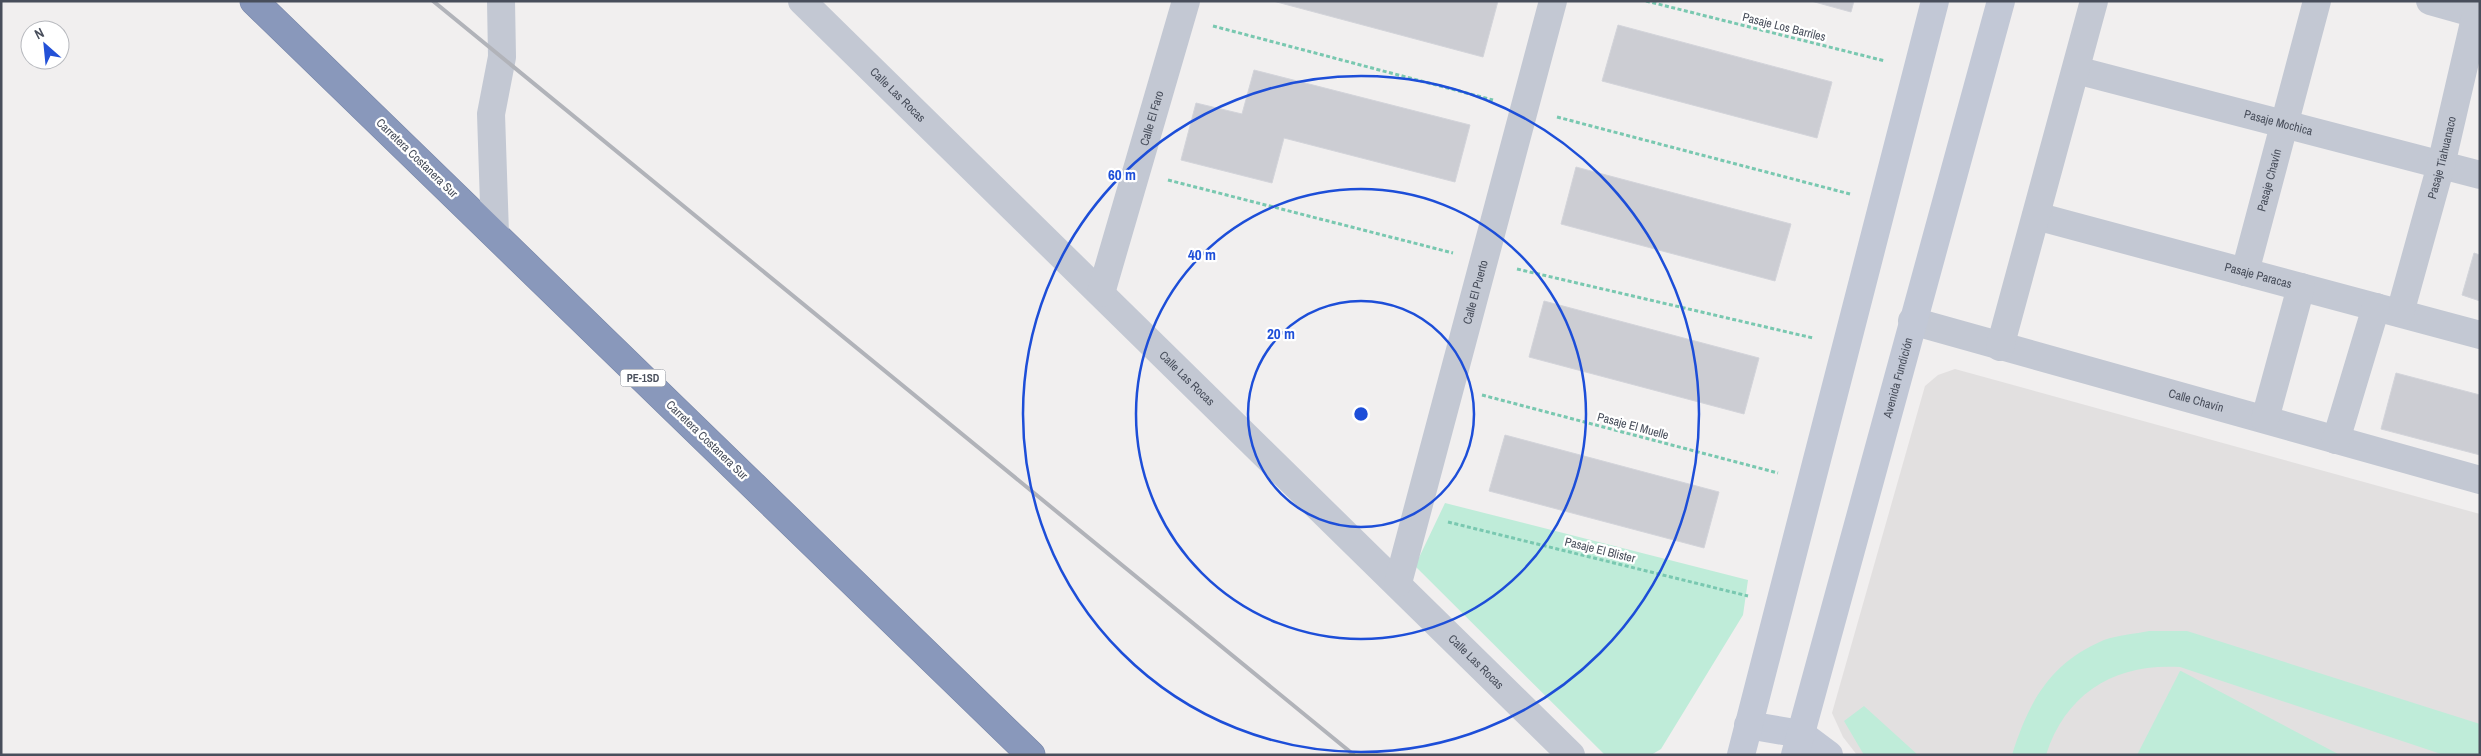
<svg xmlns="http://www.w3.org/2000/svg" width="2481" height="756" font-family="'Archivo Narrow',sans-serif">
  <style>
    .education { fill: #e2e0e0 }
    .green { fill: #bfecd9 }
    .building { fill: #cccdd3; stroke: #d3d4da }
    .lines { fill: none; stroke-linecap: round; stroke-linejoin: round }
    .highway-casing { stroke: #7483a6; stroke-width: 29 }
    .path { stroke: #79c8b0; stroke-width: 3; stroke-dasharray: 4 2.5; stroke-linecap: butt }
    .street { stroke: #c3c8d3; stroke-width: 28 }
    .secondary { stroke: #c2c8d6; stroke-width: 28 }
    .highway { stroke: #8998bb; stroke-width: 28 }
    .rail { stroke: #b1b3b9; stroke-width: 4 }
    .ring { fill: none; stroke: #1d4ed8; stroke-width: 2.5 }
    .labels { text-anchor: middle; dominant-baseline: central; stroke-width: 4.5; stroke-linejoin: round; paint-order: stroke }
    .shield { fill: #fff; stroke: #7f838c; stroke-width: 1 }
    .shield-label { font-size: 11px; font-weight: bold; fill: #484e5b }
    .street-label { font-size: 12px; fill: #484e5b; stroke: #fff }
    .centre { fill: #1d4ed8; stroke: #fff; stroke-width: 2.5 }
    .ring-label { font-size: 15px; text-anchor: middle; font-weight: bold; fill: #1d4ed8; stroke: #fff; stroke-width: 4.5; stroke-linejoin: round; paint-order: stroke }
  </style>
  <rect width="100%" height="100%" fill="#f1efef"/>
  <!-- education -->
  <path class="education" d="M1955,369L2480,514V755H1857L1843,737L1832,713L1925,386L1938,375Z"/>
  <!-- green -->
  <path class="green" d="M1445,503L1748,580L1743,615L1661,749L1651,755H1605L1415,566Z
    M2149,631H2187L2480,724V755H2444L2180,667C2116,663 2066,692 2046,755H2012C2029,701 2050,663 2104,640C2118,635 2135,634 2149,631Z
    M2180,671H2181L2340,755H2137Z
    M1864,706L1918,755H1919H1864L1844,721Z"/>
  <!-- building -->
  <path class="building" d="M1273,1H1498L1483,57Z
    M1811,1H1854L1851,12Z
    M1618,25L1832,82L1817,138L1602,81Z
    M1254,70L1470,125L1455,182L1284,138L1272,183L1181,160L1196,103L1242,114Z
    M1576,167L1791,224L1775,281L1561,224Z
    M2474,253L2480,255V301L2462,295Z
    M1544,301L1759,358L1744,414L1529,357Z
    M2396,373L2480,395V455L2381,429Z
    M1505,435L1719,492L1704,548L1489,491Z"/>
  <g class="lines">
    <defs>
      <path id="highway" d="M254,1L1031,755"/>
    </defs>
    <!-- highway casing -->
    <use href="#highway" class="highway-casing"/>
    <!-- path -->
    <path class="path" d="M1646,1L1885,61
      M1213,26L1493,100
      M1557,117L1850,194
      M1168,180L1453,253
      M1517,269L1813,338
      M1482,395L1778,473
      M1448,522L1748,596"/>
    <!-- street -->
    <g class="street">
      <path id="s1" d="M802,1L1571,755"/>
      <path d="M2430,1L2480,15"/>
      <path id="s2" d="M2076,70L2480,175"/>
      <path id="s3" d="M2036,216L2480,335"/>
      <path d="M495,234L491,114L502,57L501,1"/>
      <path id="s4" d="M2245,272L2317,1"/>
      <path id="s5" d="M1101,293L1186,1"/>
      <path id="s6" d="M2400,313L2441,165L2479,1"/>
      <path id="s7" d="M1912,321L2480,480"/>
      <path d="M2000,347L2094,1"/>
      <path d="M2265,419L2301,287"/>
      <path d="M2336,440L2376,307"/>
      <path id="s8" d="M1398,583L1553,1"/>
    </g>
    <!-- secondary -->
    <g class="secondary">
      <path d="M1748,725L1801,734L1829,755"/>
      <path d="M1741,755L1935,1"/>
      <path id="s9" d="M1795,755L2001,1"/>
    </g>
    <!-- highway -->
    <use href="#highway" class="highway"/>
    <!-- rail -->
    <path class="rail" d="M433,1L1354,755"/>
  </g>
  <!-- distance rings -->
  <g class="ring">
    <circle cx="1361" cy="414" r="113"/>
    <circle cx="1361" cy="414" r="225"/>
    <circle cx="1361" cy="414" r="338"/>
  </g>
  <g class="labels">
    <!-- shield labels -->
    <rect class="shield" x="620.5" y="369.5" width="45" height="17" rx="4"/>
    <g class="shield-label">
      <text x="643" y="378">PE-1SD</text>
    </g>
    <!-- street labels -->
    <g class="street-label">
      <text transform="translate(1784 27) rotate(14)">Pasaje Los Barriles</text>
      <text stroke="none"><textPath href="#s1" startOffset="134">Calle Las Rocas</textPath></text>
      <text stroke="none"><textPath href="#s5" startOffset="182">Calle El Faro</textPath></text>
      <text stroke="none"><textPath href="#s2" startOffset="209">Pasaje Mochica</textPath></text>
      <text transform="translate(417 158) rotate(44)">Carretera Costanera Sur</text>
      <text stroke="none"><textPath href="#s6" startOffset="161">Pasaje Tiahuanaco</textPath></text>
      <text stroke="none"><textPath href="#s4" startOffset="95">Pasaje Chavín</textPath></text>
      <text stroke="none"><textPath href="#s3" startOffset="230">Pasaje Paracas</textPath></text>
      <text stroke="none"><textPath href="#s8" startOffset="301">Calle El Puerto</textPath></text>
      <text stroke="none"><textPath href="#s1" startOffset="539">Calle Las Rocas</textPath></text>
      <text stroke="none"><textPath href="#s9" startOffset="391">Avenida Fundición</textPath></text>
      <text stroke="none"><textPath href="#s7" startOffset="295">Calle Chavín</textPath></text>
      <text transform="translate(1633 426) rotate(15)">Pasaje El Muelle</text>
      <text transform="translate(707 440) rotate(44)">Carretera Costanera Sur</text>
      <text transform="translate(1600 550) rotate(14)">Pasaje El Blister</text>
      <text stroke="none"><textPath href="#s1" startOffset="944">Calle Las Rocas</textPath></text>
    </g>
  </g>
  <circle cx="1361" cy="414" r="8" class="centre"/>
  <g class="ring-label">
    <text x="1122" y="180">60 m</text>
    <text x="1202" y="260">40 m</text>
    <text x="1281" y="339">20 m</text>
  </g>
  <!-- border -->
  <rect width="2481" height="756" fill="none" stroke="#484e5b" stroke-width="5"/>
  <!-- north arrow -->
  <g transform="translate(45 45) rotate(333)"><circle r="24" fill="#ffffff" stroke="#b6b8bd"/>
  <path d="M0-4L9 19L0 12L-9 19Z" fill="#2351d7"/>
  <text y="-8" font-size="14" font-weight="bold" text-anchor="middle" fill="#484e5b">N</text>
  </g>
</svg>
